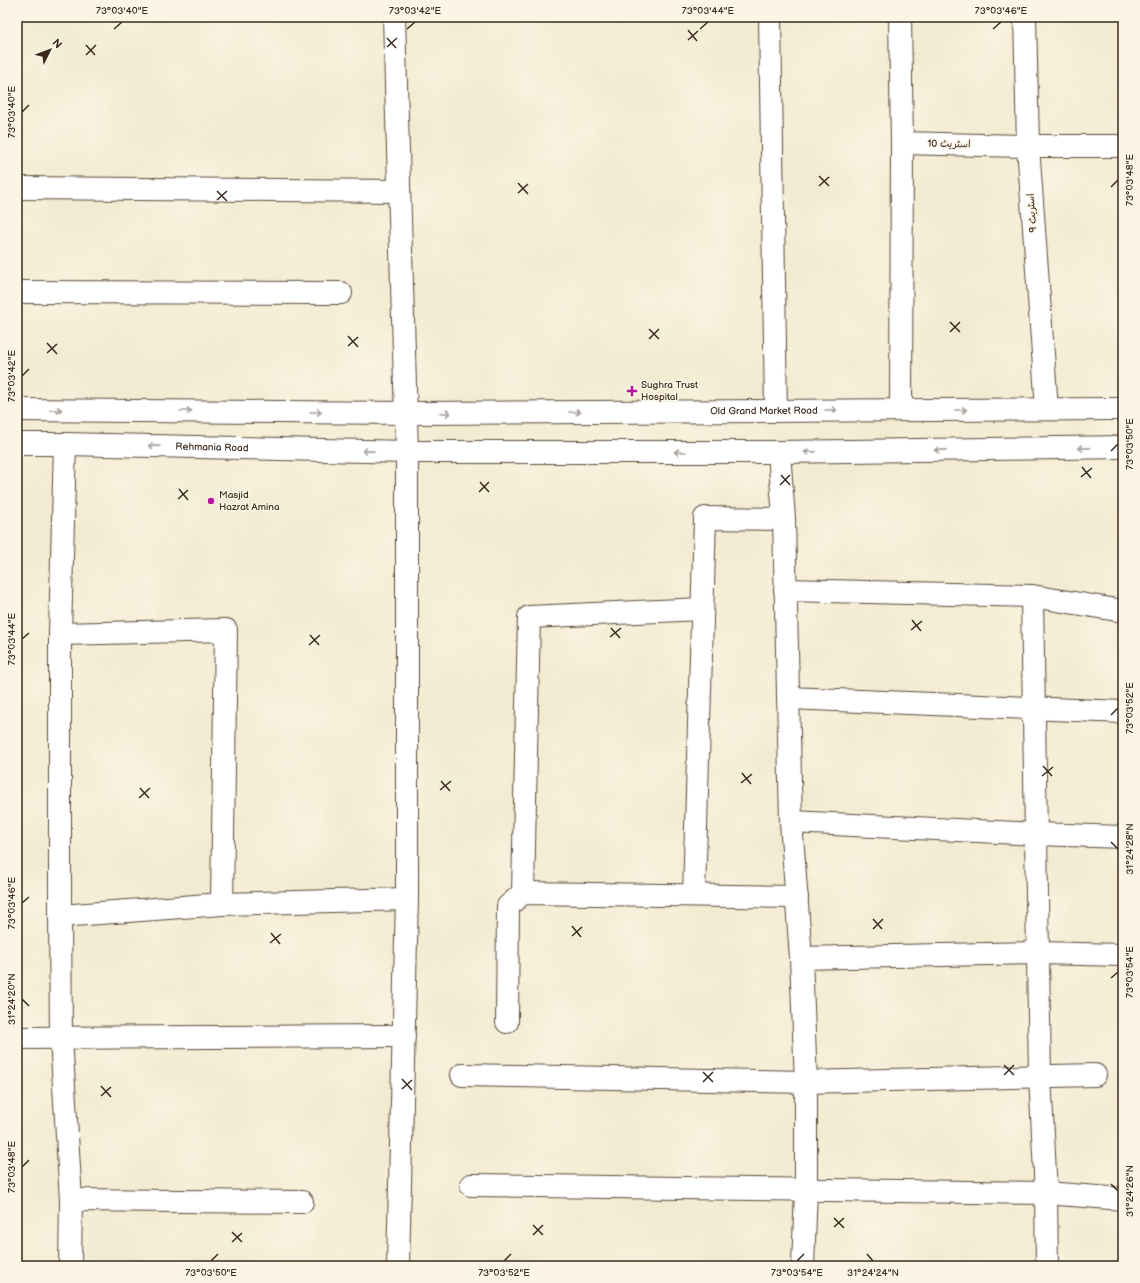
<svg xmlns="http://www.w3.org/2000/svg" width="1140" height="1283" font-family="'Balsamiq Sans','Playpen Sans Arabic',sans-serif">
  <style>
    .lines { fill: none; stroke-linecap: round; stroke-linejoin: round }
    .minor-casing { stroke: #574739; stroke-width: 24 }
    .minor { stroke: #fff; stroke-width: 22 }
    .oneway { stroke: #a79f9a }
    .ticks { fill: none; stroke: #3b2a1e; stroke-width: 1.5 }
    .poi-dot { fill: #b5179e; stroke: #fcf5e5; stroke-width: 1.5 }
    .labels { text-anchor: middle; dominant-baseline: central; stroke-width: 3; stroke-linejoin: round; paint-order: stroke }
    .street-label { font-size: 10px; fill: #3b2a1e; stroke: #fcf5e5 }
    .poi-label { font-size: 10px; fill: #3b2a1e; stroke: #fcf5e5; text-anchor: start }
    .neatline { fill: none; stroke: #3b2a1e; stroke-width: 1.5 }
    .ticks-label { font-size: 10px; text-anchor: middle; fill: #3b2a1e }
  </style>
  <rect width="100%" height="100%" fill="#fcf5e5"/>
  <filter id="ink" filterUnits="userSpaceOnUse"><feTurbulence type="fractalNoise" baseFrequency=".025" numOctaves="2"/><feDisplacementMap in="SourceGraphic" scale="8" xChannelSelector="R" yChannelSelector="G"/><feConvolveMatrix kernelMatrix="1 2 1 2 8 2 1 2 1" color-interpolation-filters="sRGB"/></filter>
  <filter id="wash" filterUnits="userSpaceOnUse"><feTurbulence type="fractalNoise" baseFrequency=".012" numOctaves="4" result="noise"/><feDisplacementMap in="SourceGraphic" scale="16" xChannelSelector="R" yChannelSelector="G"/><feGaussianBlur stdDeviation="0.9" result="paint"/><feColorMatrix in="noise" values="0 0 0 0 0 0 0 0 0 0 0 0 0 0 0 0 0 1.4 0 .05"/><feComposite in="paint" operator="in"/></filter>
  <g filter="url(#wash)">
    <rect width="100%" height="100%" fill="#f3ebd1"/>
  </g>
  <g filter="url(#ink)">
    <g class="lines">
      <defs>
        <g id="minor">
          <path d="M394,17L407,452V899L398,1266"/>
          <path d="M770,17L776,411"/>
          <path d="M900,17L902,143L1028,146H1123"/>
          <path d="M1025,17L1028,146L1047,409"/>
          <path d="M17,188L399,191"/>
          <path d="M17,292L341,293"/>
          <path id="s1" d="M17,410L406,413L1123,409"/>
          <path d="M901,410L902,143"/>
          <path id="s2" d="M17,444H65L407,452H779L1123,447"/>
          <path d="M65,444L60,634V916L61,1038L71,1200L70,1266"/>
          <path d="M779,452L784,519L791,822L801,958L806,1082V1190L803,1266"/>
          <path d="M785,590L1032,596"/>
          <path d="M60,634L226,630L222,904"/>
          <path d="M788,698L1123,712"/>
          <path d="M791,822L1037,834L1123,837"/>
          <path d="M523,893L529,617L702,609"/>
          <path d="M694,895L705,518L784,519"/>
          <path d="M60,916L222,904L407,899"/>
          <path d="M801,958L1039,953L1123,955"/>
          <path d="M507,1022L508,906L523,893L797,897"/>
          <path d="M17,1038L404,1036"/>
          <path d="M462,1075L806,1082L1095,1075"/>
          <path d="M471,1185L1046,1193L1040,1076L1032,596L1123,611"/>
          <path d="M71,1200L302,1202"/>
          <path d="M1047,1266L1046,1193L1123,1199"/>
        </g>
      </defs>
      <!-- minor casing -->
      <use href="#minor" class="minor-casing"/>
      <!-- minor -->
      <use href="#minor" class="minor"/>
    </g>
    <!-- one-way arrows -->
    <defs><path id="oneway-shaft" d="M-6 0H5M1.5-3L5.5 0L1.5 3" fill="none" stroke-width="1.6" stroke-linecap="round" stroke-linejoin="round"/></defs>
    <g class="oneway">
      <use href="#oneway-shaft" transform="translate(56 410)"/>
      <use href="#oneway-shaft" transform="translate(831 410)"/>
      <use href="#oneway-shaft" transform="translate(961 410)"/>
      <use href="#oneway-shaft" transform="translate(186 411)"/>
      <use href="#oneway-shaft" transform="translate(316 412)"/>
      <use href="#oneway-shaft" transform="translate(575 412)"/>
      <use href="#oneway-shaft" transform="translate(445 413)"/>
      <use href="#oneway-shaft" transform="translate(154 446) rotate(-179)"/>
      <use href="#oneway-shaft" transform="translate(1084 448) rotate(179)"/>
      <use href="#oneway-shaft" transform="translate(940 450) rotate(179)"/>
      <use href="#oneway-shaft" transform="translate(368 451) rotate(-179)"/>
      <use href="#oneway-shaft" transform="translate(680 452) rotate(-180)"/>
      <use href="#oneway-shaft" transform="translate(810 452) rotate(179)"/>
    </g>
  </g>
  <!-- ticks -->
  <path class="ticks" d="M114,29L122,22M407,29L415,22M700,29L708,22M993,29L1001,22M688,30L697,41M387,38L396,48M688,40L698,31M86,45L95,55M387,47L397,38M86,55L96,45M22,112L29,105M819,176L829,186M518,183L528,194M819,186L829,177M1111,187L1118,180M217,191L227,201M518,193L528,184M217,200L227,191M950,322L960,332M649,329L659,339M950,332L960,322M348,336L358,347M649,339L659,329M47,343L57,354M348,346L358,337M47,353L57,344M22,376L29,369M1111,451L1118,444M1082,467L1091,478M781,475L790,485M1081,477L1092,468M480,482L489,492M780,485L790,475M179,489L188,500M479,492L489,482M178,499L188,490M912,620L921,631M611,628L620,638M911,630L922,621M310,635L319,645M610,637L621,628M22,639L29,633M309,645L320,635M1111,715L1118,708M1043,766L1052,776M742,773L751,784M1042,776L1053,767M441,781L450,791M741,783L752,774M140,788L149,798M440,790L451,781M139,798L150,788M1111,842L1118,849M22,903L29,897M873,919L882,929M572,926L581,937M873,929L883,919M271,933L280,944M572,936L582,927M270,943L281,934M1111,978L1118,972M22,999L29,1006M1004,1065L1014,1075M703,1072L713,1082M1004,1075L1014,1065M402,1079L412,1090M703,1082L713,1072M101,1086L111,1097M402,1089L412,1080M101,1096L111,1087M22,1167L29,1160M1111,1184L1118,1191M834,1218L844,1228M533,1225L543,1235M834,1227L844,1218M232,1232L242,1242M533,1235L543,1225M232,1242L242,1233M867,1254L873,1261M211,1261L218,1254M504,1261L511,1254M797,1261L804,1254"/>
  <!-- markers -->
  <g class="poi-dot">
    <path d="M630 385h4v4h4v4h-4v4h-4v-4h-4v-4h4z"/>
    <circle cx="211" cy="501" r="4"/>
  </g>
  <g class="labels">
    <!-- street labels -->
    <g class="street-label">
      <text transform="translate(949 144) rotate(1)">اسٹریٹ 10</text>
      <text transform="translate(1032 213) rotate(-94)">اسٹریٹ 9</text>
      <text stroke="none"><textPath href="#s1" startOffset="747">Old Grand Market Road</textPath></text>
      <text stroke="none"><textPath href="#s2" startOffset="195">Rehmania Road</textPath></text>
    </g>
    <!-- poi labels -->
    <g class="poi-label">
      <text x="641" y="385">Sughra Trust<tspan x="641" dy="12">Hospital</tspan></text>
      <text x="219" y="495">Masjid<tspan x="219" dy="12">Hazrat Amina</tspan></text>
    </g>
  </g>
  <!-- margin -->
  <rect width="1140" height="1283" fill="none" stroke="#fcf5e5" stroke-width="44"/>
  <!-- north arrow -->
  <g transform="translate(50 50) rotate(48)" stroke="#fcf5e5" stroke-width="3" paint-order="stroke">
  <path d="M0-3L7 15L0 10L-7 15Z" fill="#3b2a1e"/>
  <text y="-6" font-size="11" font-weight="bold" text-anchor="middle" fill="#3b2a1e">N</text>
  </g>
  <rect x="22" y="22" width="1096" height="1239" class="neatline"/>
  <g class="ticks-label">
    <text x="122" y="14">73°03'40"E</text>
    <text x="415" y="14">73°03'42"E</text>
    <text x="708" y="14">73°03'44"E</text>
    <text x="1001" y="14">73°03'46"E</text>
    <text transform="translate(11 112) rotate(-90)" y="4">73°03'40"E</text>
    <text transform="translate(1129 180) rotate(-90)" y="4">73°03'48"E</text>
    <text transform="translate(11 376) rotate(-90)" y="4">73°03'42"E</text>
    <text transform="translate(1129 444) rotate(-90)" y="4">73°03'50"E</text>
    <text transform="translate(11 639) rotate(-90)" y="4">73°03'44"E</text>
    <text transform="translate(1129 708) rotate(-90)" y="4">73°03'52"E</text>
    <text transform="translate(1129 849) rotate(-90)" y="4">31°24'28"N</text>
    <text transform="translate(11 903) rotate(-90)" y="4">73°03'46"E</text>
    <text transform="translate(1129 972) rotate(-90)" y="4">73°03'54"E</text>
    <text transform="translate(11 999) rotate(-90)" y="4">31°24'20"N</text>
    <text transform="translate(11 1167) rotate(-90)" y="4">73°03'48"E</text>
    <text transform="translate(1129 1191) rotate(-90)" y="4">31°24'26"N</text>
    <text x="211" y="1276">73°03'50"E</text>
    <text x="504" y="1276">73°03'52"E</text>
    <text x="797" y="1276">73°03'54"E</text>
    <text x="873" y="1276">31°24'24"N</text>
  </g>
</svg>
